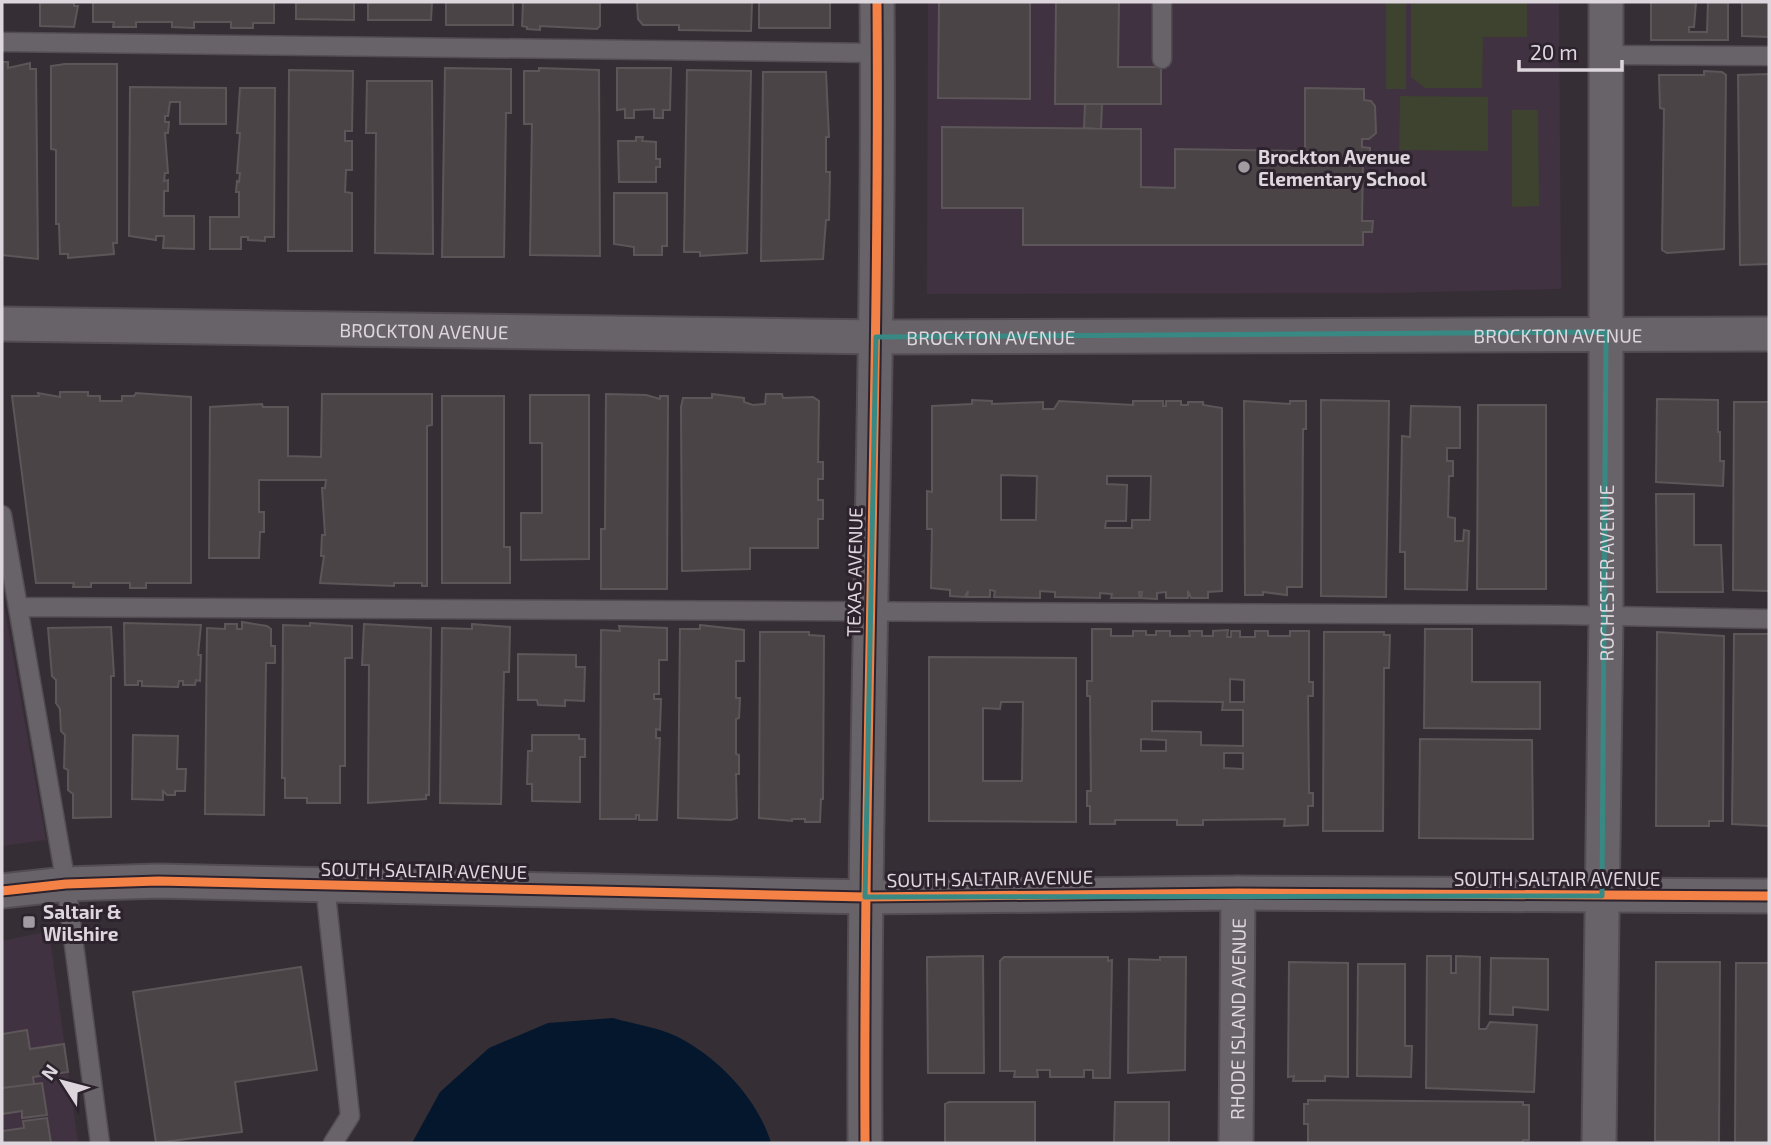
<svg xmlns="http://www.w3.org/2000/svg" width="1771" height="1145" font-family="'Exo 2',sans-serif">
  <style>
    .built { fill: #403241 }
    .green { fill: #3d432e }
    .water { fill: #05172d }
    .building { fill: #4a4446; stroke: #5c5658; stroke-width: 2; fill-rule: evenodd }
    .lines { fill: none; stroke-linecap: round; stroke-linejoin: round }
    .lane-casing { stroke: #534d53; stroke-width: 21 }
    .street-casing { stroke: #534d53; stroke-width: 37 }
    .lane { stroke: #676368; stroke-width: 18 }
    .street { stroke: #676368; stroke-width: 33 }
    .cycleway-casing { stroke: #2d232e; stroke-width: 13 }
    .cycleway { stroke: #f48246; stroke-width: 9 }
    .marked { fill: none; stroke: #388984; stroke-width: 5; stroke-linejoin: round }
    .poi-dot { fill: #a29ca2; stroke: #2d232e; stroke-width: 2.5 }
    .labels { text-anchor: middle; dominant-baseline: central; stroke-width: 6; stroke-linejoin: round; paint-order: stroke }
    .poi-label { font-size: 19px; font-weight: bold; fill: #ddd6dd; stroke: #2d232e; text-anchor: start }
    .street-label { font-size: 19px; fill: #ddd6dd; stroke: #2d232e }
  </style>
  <rect width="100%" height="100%" fill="#352f35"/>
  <!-- built -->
  <path class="built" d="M928,2H1559L1561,289L1388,293L927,294Z
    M2,594L46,840L2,846Z
    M49,931L78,1143H2V941Z"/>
  <!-- green -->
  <path class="green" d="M1386,2H1406V89H1386Z
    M1411,2H1527V37H1483L1482,88H1425L1411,77Z
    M1400,96L1488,97V151L1399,150Z
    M1512,110H1538L1539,206L1512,207Z"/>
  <!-- water -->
  <path class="water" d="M613,1018C633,1024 657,1027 676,1036C718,1057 758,1099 771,1143H412L440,1092L489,1048L548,1023Z"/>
  <!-- building -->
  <path class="building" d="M40,2H74V6H78L74,27L40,26Z
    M93,2H274V23H253V28H231V22H194V28L172,27V22H136V27H113L114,22H93Z
    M296,2H354V20L296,19Z
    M368,2H432L431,20H368Z
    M446,2H513V25H446Z
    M523,2H600V26L597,29L540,26V30L527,29V27L522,26Z
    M637,2H752L751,31L679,30V25H643L638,19Z
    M759,2H830V28H759Z
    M939,2H1030V99L938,98Z
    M1056,2H1119L1118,67H1161V104H1055Z
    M1651,2H1696L1694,27H1689V32H1707L1708,2H1728V40H1651Z
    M1742,2H1769V37L1742,36Z
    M2,62H8V68L30,63V69H36L38,259L2,255Z
    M65,64H117V243H113L114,254L68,258V254H60L59,224H56V150L51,149V66Z
    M445,68L511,69V113H506L504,257H442Z
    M539,68L599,70L600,256L530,255L532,124H524V71H539Z
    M617,68H671L670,110H663V118H654V109L634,110V118H625V109L617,110Z
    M289,70L353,71L352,131H345V141H352V170H346L345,192L352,193V251H288Z
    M687,70L751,71L747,253L700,256V252H684Z
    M1704,71L1722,72L1726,75L1724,249L1667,253L1662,250L1664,109L1660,108L1659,75H1704Z
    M763,72H826L829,137H826V172H830L829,220H826L823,259L761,261Z
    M1769,74V264L1740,265L1738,75Z
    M367,81H432L433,254L375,253L376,133H366Z
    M130,87L226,88V124H180V102H170L168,116H165V122H169L168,133H165L168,173H165L164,181L168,180V191H164V216H194V249L163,248L164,236H156V240L129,236Z
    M240,88H275L274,237H265V241L248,240V237H241V249H210V217H239V192H236L237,181L239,182L240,173H237L240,133H237Z
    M1305,88L1364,89V100L1371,101L1375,106L1376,133L1369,139H1362V147L1370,148V160H1363L1362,221H1373L1372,232H1363V245H1023V208H942V127L1141,129V187L1175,188V149L1305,151Z
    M1085,104H1102L1101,129L1084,128Z
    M636,137H643L642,141L656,142V159H660V167H656V182H619L618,141H636Z
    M614,193H667V246H662V255H634V247L614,244Z
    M60,392H88V396H100V401H122V396H134L136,393L191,397V583H146V588H130V583H91V587H73L74,583H36L12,396H39L38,393L60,397Z
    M322,394H432V425L427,426V586H422V583H394V586L320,583L324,556H321L322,535H325L322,488H325L326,480H259V512H264V532H260L259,558H209L210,407L262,404L263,407H288V456L321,457Z
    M606,394L646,395L660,399V396H668L667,589H601V529H605Z
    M712,394L744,398V402L753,405L765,404L766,394H782L783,398L813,397L819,401L818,462H823V479H818V500H823V519H818V548H750V569L682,571L681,407L683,398H712Z
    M530,395H589V559L521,560V513H542V443H530Z
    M442,396H504V547H510V583H442Z
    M1657,399L1718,400V432H1720V461H1724L1723,486L1656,482Z
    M972,400L992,401V404L1043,402V409H1054L1059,401L1133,405V401H1163V406H1166V401H1181V405H1188V402H1203V405L1222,408V591L1208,592V598H1191L1188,591V598H1166V592L1157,593V599L1141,598L1142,592H1139L1140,598H1111L1112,594L1100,593V598L1055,597V592L1040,591V598L994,597L995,591L990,590V597H967L968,591L965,597L950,596V590L931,588L932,529H927V491L932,492V406L972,404ZM1001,475L1037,476L1036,520H1001ZM1107,476H1151L1150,520H1132V528H1105L1106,521H1126L1127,485L1107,484Z
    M1321,400L1389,401L1386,597L1321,596Z
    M1244,401L1290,404V401H1306V429H1303L1302,587H1287V595L1263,592V595H1245Z
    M1734,402H1769V591L1733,590Z
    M1478,405H1546V589H1477Z
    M1411,406L1460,407V448H1447V461H1453V476H1449L1448,517L1455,518V541H1463L1464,530L1469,531L1467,590L1405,589V552H1400L1402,436L1410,437Z
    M1656,494H1694V545H1721L1723,592H1657Z
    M242,622L267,626L271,629V646H275V663H266L264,815L205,814L207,628L225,629V624H237V629H242Z
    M124,623L201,625L198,655H201L200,681L196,680L195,685H183V681H179L178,687L142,686V681H138V685H125Z
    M310,623L352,626V658H345V766H340V803H307V798H285V778H282L283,625L310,626Z
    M364,624L431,628L429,795H426V799L368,803L369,665H362Z
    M472,624L510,627L509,672H504L501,804L440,803L442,628L472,629Z
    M700,625L744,630V661H736V698H740L739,718L736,719V754L739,755V774H736L737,818L731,820L678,818L680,629H700Z
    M619,626L667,628V660H659V694H654V699H661L660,730L656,729V738H660L657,820H639V815H636V819H600L601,630L620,631Z
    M111,627L114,676H111V817L73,818V794L68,790V770L64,768L65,735L61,731L60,709L56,703V680L52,676L48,628Z
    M1092,629H1111V636H1133V631H1146V635H1156V631H1170V636H1190L1189,631H1202V636H1213V631L1228,630L1227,637H1231V631H1240V637H1255V631H1268V636H1290V631H1309V682H1313V696H1308L1309,793H1313V806H1308V825L1284,826L1285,819L1203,820V825H1177V820H1115V824H1090V806H1087V791H1091L1090,696H1087V681H1092ZM1230,679L1244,680V702H1230ZM1152,701L1223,702L1222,710H1243V746L1201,745V732L1152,731ZM1141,739L1166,740V751H1141ZM1224,753H1243V769L1224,768Z
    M1425,629H1472V682H1540V729L1424,728Z
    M760,632H809V635L824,636L823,799H821L820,822H805V819H792V821L759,818Z
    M1324,632H1384V635H1390L1389,668H1384L1383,831H1323Z
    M1657,632L1724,636L1723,821H1709V826H1656Z
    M1734,634H1769V826L1732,824Z
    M518,654L576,655V667H585L584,701L565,700V706L538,705L537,700H518Z
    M929,657L1076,658V822L929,821ZM1001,702H1023L1022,781H983V708L1000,709Z
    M133,735L178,736L177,769H186L185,791H175V795H167L163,791V800L132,799Z
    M532,735H579V739H585V757H580V802L532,801V784H527L528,751H532Z
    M1420,739L1532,740L1533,839L1419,838Z
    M983,956L984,1073H928L927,957Z
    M1427,956H1451V973H1456V956L1480,957L1479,1029H1486L1490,1022L1537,1025L1534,1092L1426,1088Z
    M1004,957H1108V961L1112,960L1110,1078H1093V1070H1084V1077H1050V1070H1037L1038,1077H1014L1015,1071H1000V961Z
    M1160,957H1186L1185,1070L1128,1073L1129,959L1160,960Z
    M1491,958L1548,959V1010L1513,1007V1015L1490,1014Z
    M1289,962L1348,963V1077L1325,1076V1081H1293L1294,1076L1288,1077Z
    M1656,962H1720L1719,1142L1655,1141Z
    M1736,963H1769V1143H1735Z
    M1358,964H1405V1046H1412L1411,1077L1357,1076Z
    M301,967L317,1070L235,1082L242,1132L156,1143L133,992Z
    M27,1030L30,1049L64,1044L68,1072L33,1077L34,1084L2,1088V1034Z
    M42,1083L47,1115L22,1118V1111L2,1114V1088Z
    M1308,1100L1523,1102V1105H1529V1140H1523V1143H1308V1124H1304V1104H1308Z
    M949,1102H1035V1143H945V1104Z
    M1115,1102H1169V1143H1114Z
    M47,1118L51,1143H2V1131L24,1128L23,1121Z"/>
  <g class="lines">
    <defs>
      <path id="lane" d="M1162,2V59
        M2,42L877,53
        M1606,55L1769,56
        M2,515L66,884L100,1143
        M18,607L1561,615L1769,619
        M325,885L350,1116L333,1143"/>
      <g id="street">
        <path id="s1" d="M2,324L876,337L1769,334"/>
        <path d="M2,891L66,884L158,881L865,897L1238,893L1769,896"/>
        <path d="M865,1143C863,763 880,382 877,2"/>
        <path id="s2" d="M1236,1143L1238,893"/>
        <path id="s3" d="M1599,1143L1606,616V2"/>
      </g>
    </defs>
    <!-- lane casing -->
    <use href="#lane" class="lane-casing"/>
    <!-- street casing -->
    <use href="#street" class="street-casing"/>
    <!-- lane -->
    <use href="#lane" class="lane"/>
    <!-- street -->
    <use href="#street" class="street"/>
    <defs>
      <path id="cycleway" d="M2,891L66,884L158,881L865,897L1238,893L1769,896
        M865,1143C863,763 880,382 877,2"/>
    </defs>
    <!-- cycleway casing -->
    <use href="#cycleway" class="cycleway-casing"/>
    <!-- cycleway -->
    <use href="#cycleway" class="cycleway"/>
  </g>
  <!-- marked area -->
  <path class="marked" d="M1606,332L1602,896L865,897L876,337Z"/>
  <!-- markers -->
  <g class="poi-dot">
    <circle cx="1244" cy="167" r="7"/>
    <rect x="22" y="915" width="14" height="14" rx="3.5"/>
  </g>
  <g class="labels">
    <!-- poi labels -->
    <g class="poi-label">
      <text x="1258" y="156">Brockton Avenue<tspan x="1258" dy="22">Elementary School</tspan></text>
      <text x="43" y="911">Saltair &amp;<tspan x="43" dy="22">Wilshire</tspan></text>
    </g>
    <!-- street labels -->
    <g class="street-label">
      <text stroke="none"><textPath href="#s1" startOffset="422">BROCKTON AVENUE</textPath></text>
      <text stroke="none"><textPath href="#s1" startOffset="1556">BROCKTON AVENUE</textPath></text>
      <text stroke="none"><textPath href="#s1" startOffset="989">BROCKTON AVENUE</textPath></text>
      <text transform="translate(854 572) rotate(-89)">TEXAS AVENUE</text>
      <text stroke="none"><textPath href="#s3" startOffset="570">ROCHESTER AVENUE</textPath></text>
      <text transform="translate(424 870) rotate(1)">SOUTH SALTAIR AVENUE</text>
      <text transform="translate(990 878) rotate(-1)">SOUTH SALTAIR AVENUE</text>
      <text x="1557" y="878">SOUTH SALTAIR AVENUE</text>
      <text stroke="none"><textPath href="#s2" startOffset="124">RHODE ISLAND AVENUE</textPath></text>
    </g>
  </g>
  <!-- border -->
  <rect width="1771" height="1145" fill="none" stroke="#ddd6dd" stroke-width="7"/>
  <!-- north arrow -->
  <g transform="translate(63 1082) rotate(306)" stroke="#2d232e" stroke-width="5" paint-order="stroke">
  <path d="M0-5L12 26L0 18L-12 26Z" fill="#ddd6dd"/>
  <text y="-10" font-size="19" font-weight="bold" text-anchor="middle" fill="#ddd6dd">N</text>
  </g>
  <!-- scale -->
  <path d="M1519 60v10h103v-10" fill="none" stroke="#ddd6dd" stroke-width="3.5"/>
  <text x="1530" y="60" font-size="21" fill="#ddd6dd" stroke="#2d232e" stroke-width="5" paint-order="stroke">20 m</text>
</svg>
